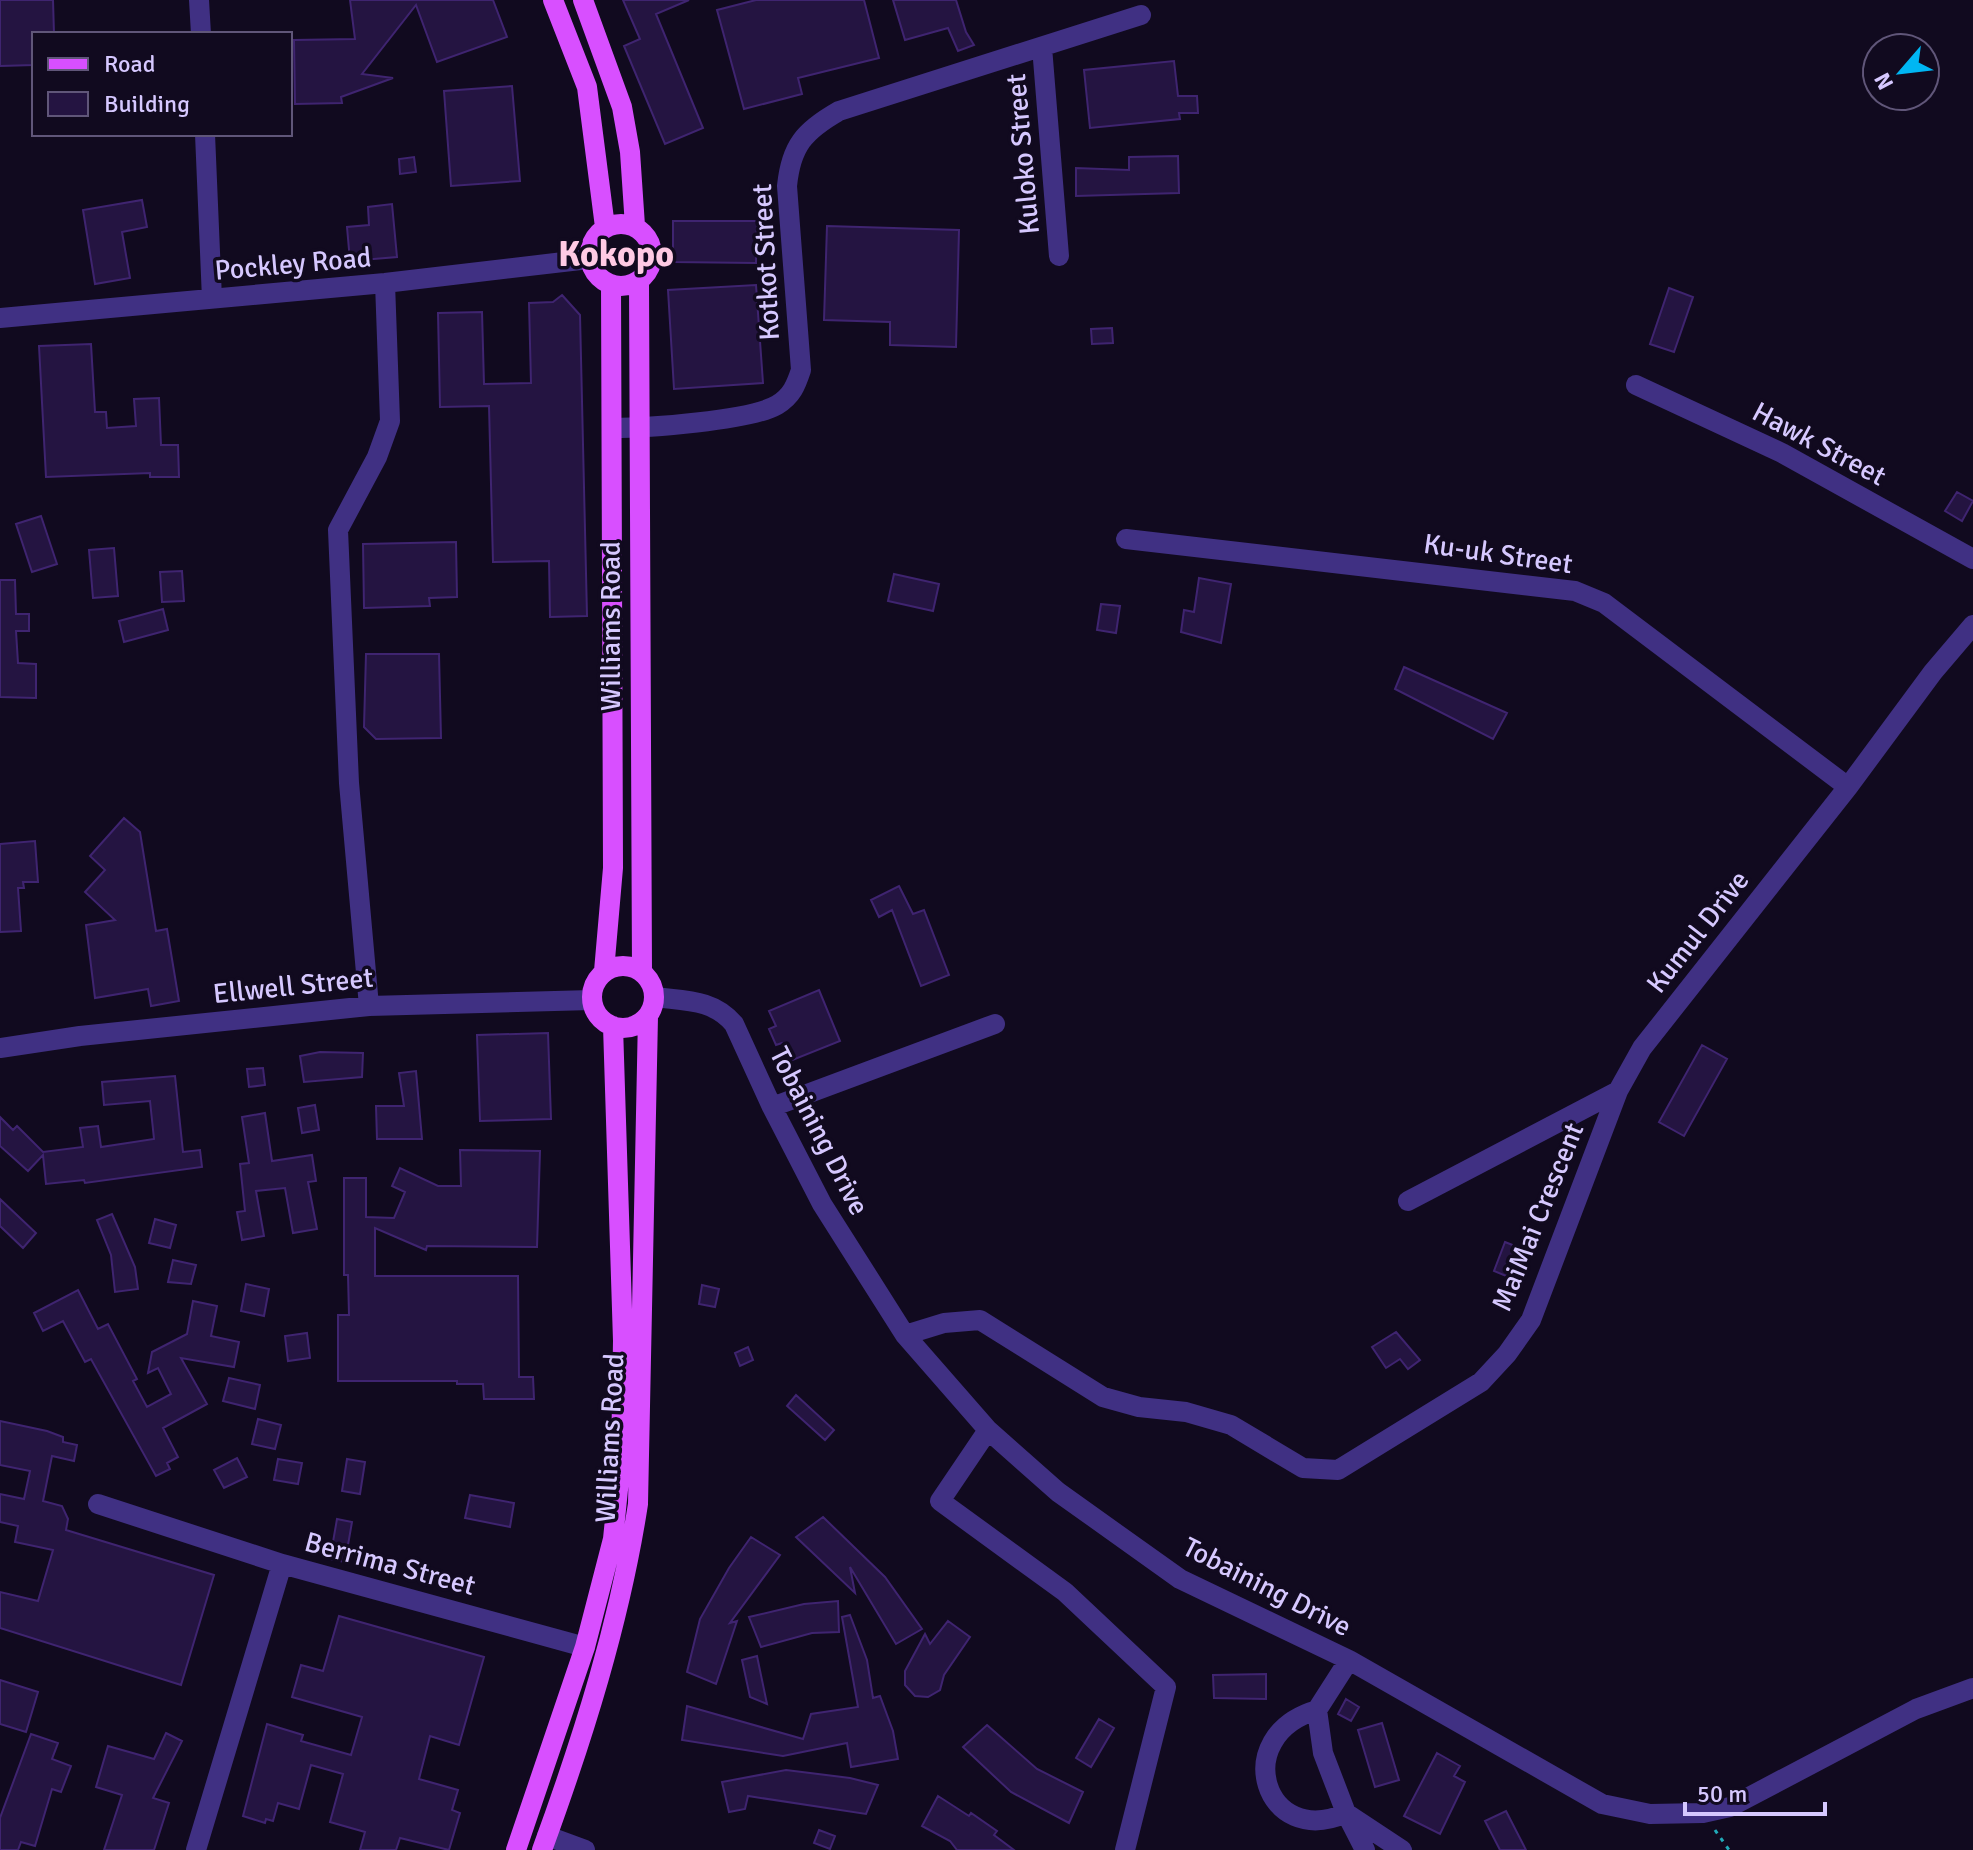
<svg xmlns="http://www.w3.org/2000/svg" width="1973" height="1850" font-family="Signika,sans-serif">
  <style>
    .building { fill: #241441; stroke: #3f2470; stroke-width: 2 }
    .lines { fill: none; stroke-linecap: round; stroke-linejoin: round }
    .path { stroke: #21abb9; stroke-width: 3; stroke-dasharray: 4 6; stroke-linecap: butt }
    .minor { stroke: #403083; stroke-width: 20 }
    .major { stroke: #d84fff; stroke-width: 20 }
    .labels { text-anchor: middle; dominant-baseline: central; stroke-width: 7; stroke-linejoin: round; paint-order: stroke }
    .street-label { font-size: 28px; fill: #d6c8ff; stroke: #110a1f }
    .district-label { font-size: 36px; font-weight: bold; fill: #ffcae4; stroke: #110a1f }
  </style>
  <rect width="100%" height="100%" fill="#110a1f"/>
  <!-- building -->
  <path class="building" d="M0,0H53L54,34H34V65L0,66Z
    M350,0H493L507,37L437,62L416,5L362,74L393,78L341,97L342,103L295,104L294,40L355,39Z
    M623,0H689L656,14L703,128L665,144L624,46L640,39Z
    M756,0H864L879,58L798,78L802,94L744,109L717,10Z
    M893,0H956L966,32L974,45L958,51L948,28L905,40Z
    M1174,61L1178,96H1197L1198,113H1179L1180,119L1090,128L1084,70Z
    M512,86L520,181L451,186L444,91Z
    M1178,156L1179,193L1076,196V168L1129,170V157Z
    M414,157L416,172L400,174L399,159Z
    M142,200L147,227L122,232L130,278L95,284L83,210Z
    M392,204L397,257L350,261L347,227L369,225L368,207Z
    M673,221H757L756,263L673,262Z
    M827,226L959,230L956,347L890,345V322L824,320Z
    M756,285L763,383L674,389L668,290Z
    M1669,288L1693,297L1674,352L1650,344Z
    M562,295L580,315L587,616L550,617L549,561L493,562L489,406L440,407L438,313L482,312L484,384L531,383L529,303L553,302Z
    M1112,328L1113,343L1092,344L1091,329Z
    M91,344L95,412H106L107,428L136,426L134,399L159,398L161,445H178L179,477H150V473L46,477L39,346Z
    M1957,492L1973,501L1962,521L1945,511Z
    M41,516L57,564L32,572L16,524Z
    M456,542L457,597L429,598L430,606L364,608L363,544Z
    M114,548L118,596L93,598L89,550Z
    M182,571L184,601L162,602L160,572Z
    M894,574L939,584L933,611L888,601Z
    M1199,578L1231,584L1221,643L1181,632L1184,610L1194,612Z
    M0,580H15L16,614H29V631H16L18,663L36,664V698L0,697Z
    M1101,604L1120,606L1116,633L1097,630Z
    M163,609L168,630L124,642L119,621Z
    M366,654H439L441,738L376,739L364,727Z
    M1404,667L1507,713L1493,739L1395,689Z
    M124,818L140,832L156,931L167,929L179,1001L151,1006L148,989L95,998L86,925L115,920L85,892L105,870L90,856Z
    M35,841L38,882H23L24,888H18L21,931L0,932V844Z
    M899,886L913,914L924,910L949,975L921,986L892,910L879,917L871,900Z
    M819,990L840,1041L790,1061L782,1043L776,1045L769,1029L776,1026L769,1011Z
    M548,1033L551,1119L480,1121L477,1035Z
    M1702,1045L1727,1059L1684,1136L1659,1122Z
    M320,1052L363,1053L362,1077L304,1082L300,1056Z
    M263,1068L265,1085L249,1087L247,1069Z
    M416,1071L422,1139H377L376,1106H404L399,1073Z
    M175,1076L183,1152L200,1150L202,1167L85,1183L84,1180L46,1184L43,1155L28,1171L0,1146V1117L13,1130L17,1126L43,1152L83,1147L80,1128L98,1126L101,1147L154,1139L150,1101L104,1105L102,1082Z
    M315,1105L319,1130L302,1133L298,1108Z
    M265,1113L272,1161L312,1155L316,1181L308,1182L317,1229L293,1233L285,1188L256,1191L264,1236L242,1240L237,1212L245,1211L240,1164L249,1163L242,1117Z
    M460,1150L540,1151L537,1247L427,1246L426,1250L375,1228V1276H518L519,1377H533L534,1399H484L483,1384H457V1381H338V1315H349L348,1275H344V1178H366V1217L394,1218L405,1192L392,1186L400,1168L438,1186H461Z
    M0,1199L36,1233L23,1248L0,1226Z
    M112,1214L135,1267L138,1289L115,1292L111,1255L97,1220Z
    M155,1219L176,1225L170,1248L149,1243Z
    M1505,1242L1530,1252L1518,1281L1494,1271Z
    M173,1260L196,1265L191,1284L168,1282Z
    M246,1284L269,1289L264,1316L241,1311Z
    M702,1285L719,1289L715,1307L699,1304Z
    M78,1290L98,1329L108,1324L137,1379L133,1381L147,1407L171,1394L158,1368L148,1373L152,1352L187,1334L193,1301L217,1306L211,1336L239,1342L234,1367L181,1358L207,1404L163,1428L178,1457L167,1463L170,1469L156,1476L91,1359L85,1362L63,1321L43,1331L34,1313Z
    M1396,1332L1420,1360L1408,1369L1400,1359L1386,1368L1372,1347Z
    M307,1333L310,1358L288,1361L285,1336Z
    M748,1347L753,1360L740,1366L735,1353Z
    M229,1378L260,1385L255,1409L223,1401Z
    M796,1395L834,1430L825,1440L787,1406Z
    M258,1419L281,1425L275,1449L252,1444Z
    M0,1421L47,1431L63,1437V1442L77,1445L74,1461L52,1456L43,1501L62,1506L68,1519L66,1530L214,1575L181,1685L0,1628V1592L38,1601L53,1550L15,1542L18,1526L0,1522V1494L24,1499L30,1471L0,1465Z
    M237,1458L247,1477L224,1488L214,1470Z
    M278,1459L302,1463L298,1484L274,1480Z
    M347,1459L365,1462L360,1494L342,1491Z
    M470,1495L514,1503L510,1527L465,1518Z
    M823,1517L885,1577L922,1629L896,1644L850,1567L855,1593L796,1537Z
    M337,1519L352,1522L345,1562L330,1559Z
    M751,1537L780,1555L730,1623L737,1621L716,1684L687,1672L700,1619L729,1568Z
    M838,1601L839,1632L812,1633L761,1647L749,1617L804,1604Z
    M850,1615L867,1660L873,1698L880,1696L893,1731L898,1759L851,1767L847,1743L783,1756L682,1740L687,1706L803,1739L811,1714L858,1707L842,1617Z
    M339,1616L484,1657L459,1745L430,1736L419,1779L458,1790L452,1810L460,1813L449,1850L400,1838L396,1850H360L365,1832L330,1822L343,1774L311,1765L299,1809L278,1803L273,1821L266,1819L265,1823L243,1816L267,1724L303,1735L301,1741L351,1755L362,1717L292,1697L301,1665L323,1671Z
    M948,1621L970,1637L944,1675L940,1690L928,1697L915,1696L905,1685V1671L925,1634L930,1644Z
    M757,1656L767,1704L750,1697L742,1660Z
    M1266,1674V1699L1214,1698L1213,1675Z
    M0,1680L38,1692L26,1732L0,1724Z
    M1346,1699L1359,1707L1351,1721L1338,1714Z
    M1099,1719L1114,1728L1091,1767L1076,1758Z
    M1382,1723L1399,1780L1375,1787L1358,1730Z
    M987,1725L1037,1769L1083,1792L1069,1823L1011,1792L963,1747Z
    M166,1733L182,1741L153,1798L169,1803L154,1850H104L122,1795L96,1787L108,1746L154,1759Z
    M31,1734L58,1743L52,1759L71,1766L61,1792L52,1789L35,1846L21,1842L18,1850H0V1818Z
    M1437,1753L1460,1766L1454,1776L1465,1782L1440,1834L1404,1816Z
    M786,1770L850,1778L878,1785L866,1814L748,1796L745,1809L729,1812L722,1782Z
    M938,1796L969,1816L971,1813L997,1831L994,1835L1014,1850H957L950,1841L922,1826Z
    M1506,1811L1526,1850H1500L1485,1821Z
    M819,1830L835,1836L830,1849L814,1843Z"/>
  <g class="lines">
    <!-- path -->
    <path class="path" d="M1715,1830L1729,1850"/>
    <!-- minor -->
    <path class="minor" d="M199,0L201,34
      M1042,47L1059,256
      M205,134L212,299
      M0,318L385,283L589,259
      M1636,385L1782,453L1973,559
      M612,428C646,428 749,421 777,405C792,396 796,385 801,370L787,186C791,146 804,131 839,111L1141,15
      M1126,539L1575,591L1604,603L1848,787
      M655,997C685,1001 713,999 734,1024L772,1107L822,1204L905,1335L988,1430L1058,1492L1180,1579L1349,1660L1602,1804L1650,1814L1703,1813L1730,1807L1916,1709L1973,1688
      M369,1006L349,783L338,530L377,457L390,421L385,283
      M0,1048L80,1036L369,1006L592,1000
      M772,1107L995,1024
      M1408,1201L1618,1091L1642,1048L1848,787L1933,672L1973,625
      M905,1335L944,1323L980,1320L1103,1397L1139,1407L1186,1412L1231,1425L1303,1468L1338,1470L1481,1382L1507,1354L1531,1320L1618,1091
      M988,1430L940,1501L1065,1592L1166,1687L1125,1850
      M98,1504L282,1564
      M1349,1660L1317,1710L1323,1753L1346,1813L1402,1850
      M1317,1710C1228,1736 1265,1850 1346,1813L1365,1850
      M547,1836L585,1850
      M196,1850L282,1564L585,1647"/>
    <!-- major -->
    <path class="major" d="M553,0L587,87L605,227
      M583,0L622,107L630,152L635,226
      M590 255a31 31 0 1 1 62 0a31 31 0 1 1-62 0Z
      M639,281L642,972
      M592 997a31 31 0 1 1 62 0a31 31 0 1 1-62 0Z
      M604,971L613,868L611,284
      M516,1850L585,1647L613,1539L621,1460L623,1341L613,1026
      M542,1850C583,1738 620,1621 638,1504L648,1016"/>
  </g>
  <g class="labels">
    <!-- street labels -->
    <g class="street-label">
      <text transform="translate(1023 154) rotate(-95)">Kuloko Street</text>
      <text transform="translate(766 262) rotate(-93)">Kotkot Street</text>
      <text transform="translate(293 264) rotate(-5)">Pockley Road</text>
      <text transform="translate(1819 444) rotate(28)">Hawk Street</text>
      <text transform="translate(1498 554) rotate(8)">Ku-uk Street</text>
      <text transform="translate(611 626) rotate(-90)">Williams Road</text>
      <text transform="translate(1698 932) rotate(-52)">Kumul Drive</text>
      <text transform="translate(293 986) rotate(-6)">Ellwell Street</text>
      <text transform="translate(819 1131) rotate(63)">Tobaining Drive</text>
      <text transform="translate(1538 1217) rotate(-68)">MaiMai Crescent</text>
      <text transform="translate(610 1438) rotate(-87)">Williams Road</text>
      <text transform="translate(390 1564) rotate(15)">Berrima Street</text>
      <text transform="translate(1267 1587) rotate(27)">Tobaining Drive</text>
    </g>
    <!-- district labels -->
    <g class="district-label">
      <text x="616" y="254">Kokopo</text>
    </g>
  </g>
  <!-- legend -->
  <rect x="32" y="32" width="260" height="104" fill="#110a1f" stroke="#605679" stroke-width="2"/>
  <rect x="48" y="58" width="40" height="12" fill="#d84fff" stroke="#605679" stroke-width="2"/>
  <text x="104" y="72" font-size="24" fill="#d6c8ff">Road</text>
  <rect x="48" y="92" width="40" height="24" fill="#241441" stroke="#605679" stroke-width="2"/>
  <text x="104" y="112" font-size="24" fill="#d6c8ff">Building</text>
  <!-- north arrow -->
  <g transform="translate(1901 72) rotate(242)"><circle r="38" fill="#110a1f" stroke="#605679" stroke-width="2"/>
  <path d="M0-6L14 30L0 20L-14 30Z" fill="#00b6f3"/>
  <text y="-12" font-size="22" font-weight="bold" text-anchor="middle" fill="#d6c8ff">N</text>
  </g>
  <!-- scale -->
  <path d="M1685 1802v12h140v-12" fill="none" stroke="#d6c8ff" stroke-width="4"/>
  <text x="1697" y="1802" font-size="24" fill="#d6c8ff" stroke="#110a1f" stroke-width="6" paint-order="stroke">50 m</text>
</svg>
